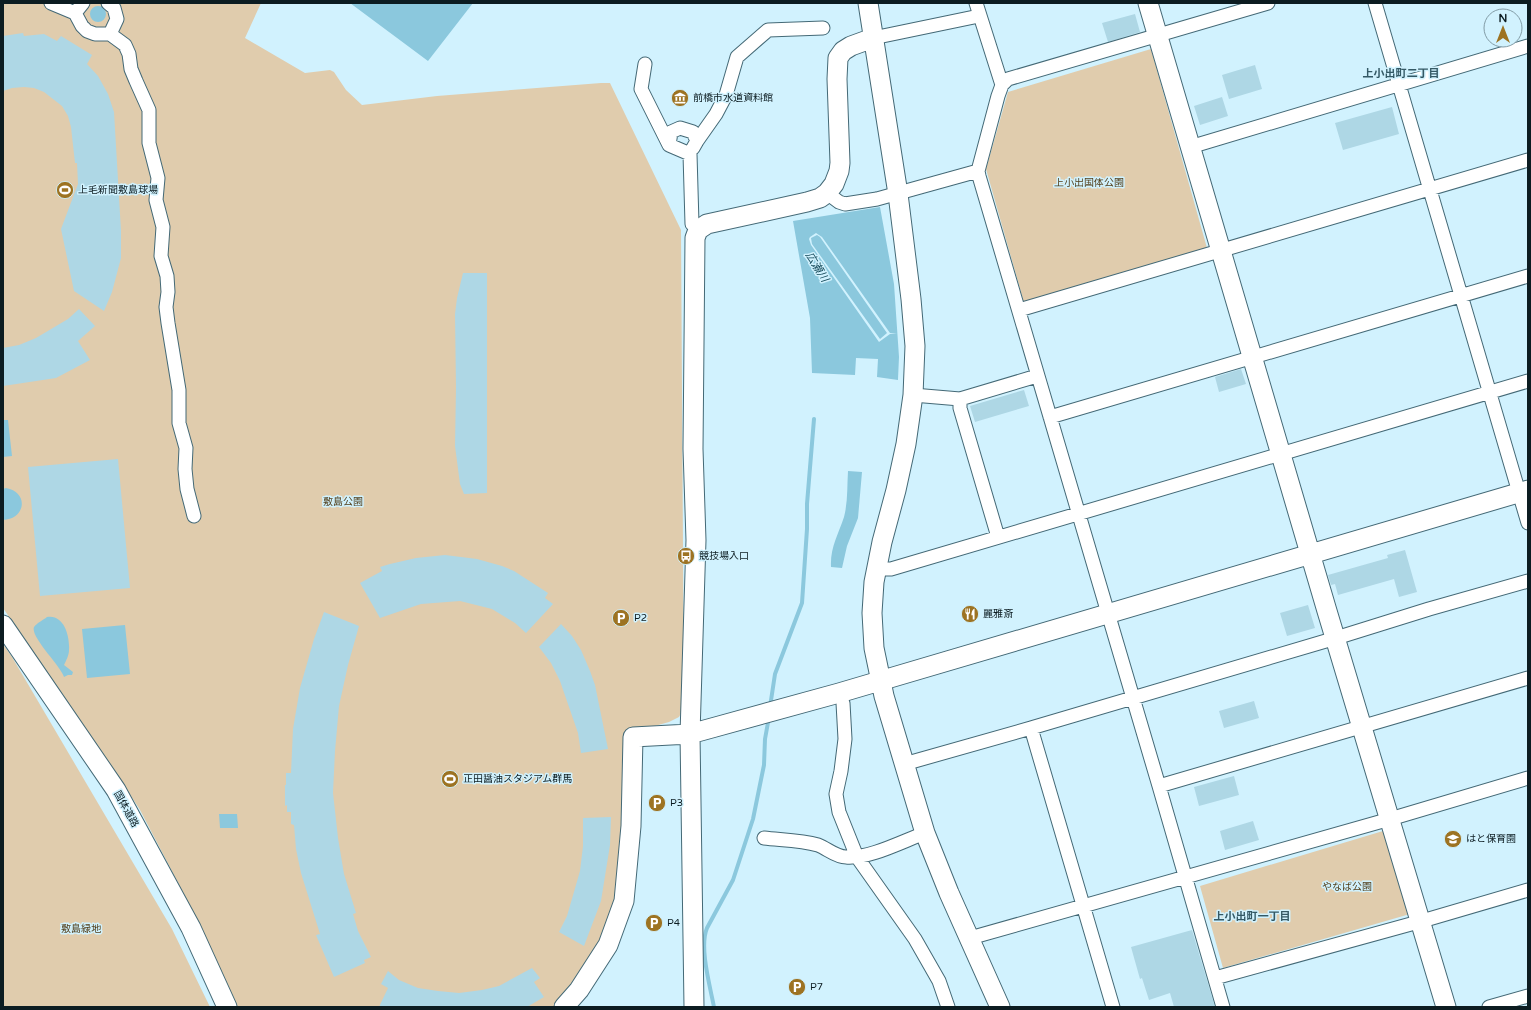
<svg xmlns="http://www.w3.org/2000/svg" width="1531" height="1010" font-family="'Varela Round','Noto Sans JP',sans-serif">
  <style>
    .green { fill: #e0ccad }
    .water { fill: #8bc8dd }
    .pier { fill: #d1f2fe; fill-rule: evenodd }
    .lines { fill: none; stroke-linecap: round; stroke-linejoin: round }
    .stream { stroke: #8bc8dd; stroke-width: 4 }
    .building { fill: #aed7e5 }
    .street-casing { stroke: #446976; stroke-width: 15 }
    .secondary-casing { stroke: #446976; stroke-width: 21 }
    .street { stroke: #fff; stroke-width: 13 }
    .secondary { stroke: #fff; stroke-width: 19 }
    .labels { text-anchor: middle; dominant-baseline: central; stroke-width: 3; stroke-linejoin: round; paint-order: stroke }
    .poi-label { font-size: 10px; fill: #0c1c21; stroke: #d1f2fe; text-anchor: start }
    .park-label { font-size: 10px; fill: #513c17; stroke: #d1f2fe }
    .street-label { font-size: 10px; fill: #0c1c21; stroke: #d1f2fe }
    .neighbourhood-label { font-size: 11px; font-weight: bold; fill: #345965; stroke: #d1f2fe }
    .water-label { font-size: 11px; font-style: italic; fill: #144959; stroke: #d1f2fe }
  </style>
  <rect width="100%" height="100%" fill="#d1f2fe"/>
  <!-- green -->
  <path class="green" d="M3,3H261L245,38L305,73L330,70L334,72L346,90L362,105L437,96L601,83H610L681,230L684,708L679,717L669,722L623,735L625,776L623,860L612,913L603,939L556,1007H236L188,902L140,810L116,773L3,608Z
    M1151,49L1207,248L1024,303L986,169L1008,92Z
    M3,644L12,657L172,929L210,1007H3Z
    M1383,831L1410,914L1223,968L1200,886Z"/>
  <!-- water -->
  <path class="water" d="M350,3H473L428,61Z
    M90 14a8 8 0 1 1 16 0a8 8 0 1 1-16 0Z
    M880,207L894,284L899,357L898,379V380L877,377L878,359L856,358L855,375L812,373L810,318L793,221Z
    M3,420H8L12,456L3,457Z
    M848,471L862,472L858,518L847,546L842,568L831,567C830,548 838,535 844,517C848,502 847,486 848,471Z
    M6,488C29,492 26,519 3,520V489Z
    M47,617C64,614 70,636 69,650C69,655 66,661 64,665L73,672L72,675H68L64,677C61,666 30,637 34,627C37,623 43,620 47,617Z
    M125,625L130,674L87,678L82,629Z
    M219,814H237L238,828H220Z"/>
  <!-- pier -->
  <path class="pier" d="M816,233L822,237L890,333L897,334H890L879,342L811,245L809,239L810,237ZM817,235L820,237L887,333L880,339L812,244L811,238Z"/>
  <g class="lines">
    <!-- stream -->
    <path class="stream" d="M770,707L775,674L802,603L807,529V504L814,419
      M714,1007C710,986 699,947 707,928L733,880L753,819L764,765L765,739L769,717"/>
  </g>
  <!-- building -->
  <path class="building" d="M1135,14L1140,32L1108,42L1102,23Z
    M23,33L24,36L44,34L57,41L61,36L92,55L87,64L98,76L108,94L114,112L121,231V258L112,292L104,311L74,291L61,229L78,184L77,163H75L71,127L68,116L62,106L44,92L34,88L24,87L12,88L3,91V36Z
    M1255,65L1262,89L1229,99L1222,75Z
    M1222,97L1228,116L1200,125L1194,106Z
    M1392,107L1399,134L1343,150L1335,123Z
    M463,273H487V493L464,494L460,484L455,446L456,388L455,314L457,298Z
    M79,309L95,326L78,341L90,360L56,378L3,386V348L19,345L36,338L68,319Z
    M1241,369L1246,384L1219,392L1215,377Z
    M1024,390L1029,406L975,422L970,406Z
    M118,459L130,588L40,596L28,467Z
    M1405,550L1417,592L1399,597L1394,579L1338,595L1335,584L1331,585L1328,575L1388,558L1387,555Z
    M445,555L477,559L502,566L514,571L548,593L545,598L553,604L526,633L515,623L492,609L460,601L421,604L380,618L360,583L382,571L380,567L390,564L416,558Z
    M1308,605L1315,628L1287,636L1280,613Z
    M324,612L359,626L348,665L339,706L335,751L333,793L338,838L344,874L356,913L353,914L358,931L371,957L364,960L365,963L334,977L316,935L320,934L301,873L296,849L294,825L291,824V812H287V805L285,806V785H286V773H291L293,729L300,688L314,639Z
    M561,624L572,636L581,650L590,671L595,685L608,749L581,753L578,733L560,681L551,663L539,647Z
    M1254,701L1259,718L1224,728L1219,711Z
    M1234,776L1239,795L1199,806L1194,787Z
    M611,817L610,845L601,901L584,946L559,932L567,916L580,871L583,846V818Z
    M1253,821L1259,840L1225,850L1220,831Z
    M1192,930L1215,1007H1174L1170,993L1149,1000L1142,978L1140,979L1131,947Z
    M532,968L540,978L534,982L544,997L527,1007H379L388,988L381,984L388,971L399,980L418,988L438,991L459,993L482,990L499,986Z"/>
  <g class="lines">
    <defs>
      <path id="street" d="M51,3L75,13L82,26L87,31L95,34H110L125,45L129,54L131,69L136,81L149,110V143L158,178L156,200L163,227L161,256L167,276L168,292L166,307L168,323L179,390V423L186,448L185,469L187,489L194,516
        M108,3L114,8L117,19L110,34
        M976,3L1002,85L998,96L978,171L979,176L1159,786L1223,1007
        M1375,3L1528,523
        M75,13L83,3
        M873,38L979,16
        M645,64L641,89L669,145L690,154L692,224
        M1002,85L1008,79L1268,3
        M697,141L716,114L726,95L737,57L768,30L823,28
        M669,145L671,132L680,128L693,132L697,141L693,148
        M1190,147L1528,46
        M827,193L839,202L845,204L877,199L978,171
        M1019,310L1528,160
        M913,395L960,399L1037,376
        M960,399V408L998,537
        M1050,417L1528,276
        M876,569H891L1528,381
        M843,703L845,739L841,771L836,794L839,812L857,857L915,939L939,981L948,1007
        M1031,728L1336,638L1429,609L1528,581
        M904,764L1031,728L1113,1007
        M1159,786L1528,678
        M764,838C781,840 801,840 818,845C828,849 836,857 846,857C869,859 903,841 925,833
        M970,938L1390,819L1528,778
        M1215,978L1422,921L1528,890
        M1489,1007L1528,996"/>
      <path id="secondary" d="M868,3L898,194L911,299L915,346L913,395L906,444L896,490L882,542L874,582L872,613L874,648L884,696L925,833L949,893L1000,1007
        M1148,3L1327,611L1446,1007
        M3,625L116,790L191,928L227,1007
        M564,1007L579,990L608,945L624,901L631,826L633,737L690,734L839,693L1528,490
        M694,1007L690,734L696,540L693,449L695,238L698,230L707,224L807,202L820,198L827,193L834,184L839,171L840,163L837,79L838,58L843,51L851,46L873,38"/>
    </defs>
    <!-- street casing -->
    <use href="#street" class="street-casing"/>
    <!-- secondary casing -->
    <use href="#secondary" class="secondary-casing"/>
    <!-- street -->
    <use href="#street" class="street"/>
    <!-- secondary -->
    <use href="#secondary" class="secondary"/>
  </g>
  <!-- icons -->
  <defs>
    <symbol id="museum-disc" viewBox="-11 -11 22 22"><circle r="9.5" fill="#9d7322" stroke="#d1f2fe"/><path d="M0-6L6-3V-2H-6V-3ZM-5-1h2V3h-2ZM-1-1h2V3h-2ZM3-1h2V3H3ZM-6 4H6V6H-6Z" fill="#fff"/></symbol>
    <symbol id="stadium-disc" viewBox="-11 -11 22 22"><circle r="9.5" fill="#9d7322" stroke="#d1f2fe"/><path d="M0-5a6.5 5 0 1 0 0 10a6.5 5 0 1 0 0-10ZM-3.5-1.8h7v3.6h-7Z" fill="#fff"/></symbol>
    <symbol id="bus-disc" viewBox="-11 -11 22 22"><circle r="9.5" fill="#9d7322" stroke="#d1f2fe"/><path d="M-5-6H5V4H4V6H2V4H-2V6H-4V4H-5ZM-3.5-4V0h7V-4ZM-3.5 1.2v1.5H-2V1.2ZM2 1.2v1.5H3.5V1.2Z" fill="#fff"/></symbol>
    <symbol id="restaurant-disc" viewBox="-11 -11 22 22"><circle r="9.5" fill="#9d7322" stroke="#d1f2fe"/><path d="M-5-6h1v4h1v-4h1v4h1v-4h1v5L-1.5 .5V6h-2V.5L-5-1ZM5-6V6H3V1.5H1.5Q1.5-4 5-6Z" fill="#fff"/></symbol>
    <symbol id="parking-disc" viewBox="-11 -11 22 22"><circle r="9.5" fill="#9d7322" stroke="#d1f2fe"/><path d="M-3.5-5.5H1a3.5 3.5 0 0 1 0 7H-1V5.5H-3.5ZM-1-3.4V-.6H.8a1.4 1.4 0 0 0 0-2.8Z" fill="#fff"/></symbol>
    <symbol id="school-disc" viewBox="-11 -11 22 22"><circle r="9.5" fill="#9d7322" stroke="#d1f2fe"/><path d="M0-5L7-2L0 1L-7-2ZM-4 1L0 2.5L4 1V4Q0 6-4 4Z" fill="#fff"/></symbol>
  </defs>
  <g fill-rule="evenodd">
    <use href="#museum-disc" x="670" y="88" width="20" height="20"/>
    <use href="#stadium-disc" x="55" y="180" width="20" height="20"/>
    <use href="#bus-disc" x="676" y="546" width="20" height="20"/>
    <use href="#restaurant-disc" x="960" y="604" width="20" height="20"/>
    <use href="#parking-disc" x="611" y="608" width="20" height="20"/>
    <use href="#stadium-disc" x="440" y="769" width="20" height="20"/>
    <use href="#parking-disc" x="647" y="793" width="20" height="20"/>
    <use href="#school-disc" x="1443" y="829" width="20" height="20"/>
    <use href="#parking-disc" x="644" y="913" width="20" height="20"/>
    <use href="#parking-disc" x="787" y="977" width="20" height="20"/>
  </g>
  <g class="labels">
    <!-- poi labels -->
    <g class="poi-label">
      <text x="693" y="98">前橋市水道資料館</text>
      <text x="78" y="190">上毛新聞敷島球場</text>
      <text x="699" y="556">競技場入口</text>
      <text x="983" y="614">麗雅斎</text>
      <text x="634" y="618">P2</text>
      <text x="463" y="779">正田醤油スタジアム群馬</text>
      <text x="670" y="803">P3</text>
      <text x="1466" y="839">はと保育園</text>
      <text x="667" y="923">P4</text>
      <text x="810" y="987">P7</text>
    </g>
    <!-- park labels -->
    <g class="park-label">
      <text x="1089" y="183">上小出国体公園</text>
      <text x="343" y="502">敷島公園</text>
      <text x="1347" y="887">やなば公園</text>
      <text x="81" y="929">敷島緑地</text>
    </g>
    <!-- street labels -->
    <g class="street-label">
      <text transform="translate(126 809) rotate(61)">国体道路</text>
    </g>
    <!-- neighbourhood labels -->
    <g class="neighbourhood-label">
      <text x="1401" y="73">上小出町二丁目</text>
      <text x="1252" y="916">上小出町一丁目</text>
    </g>
    <!-- water labels -->
    <g class="water-label">
      <text transform="translate(817 267) rotate(58)">広瀬川</text>
    </g>
  </g>
  <!-- border -->
  <rect width="1531" height="1010" fill="none" stroke="#0c1c21" stroke-width="8"/>
  <!-- north arrow -->
  <g transform="translate(1503 28)"><circle r="19" fill="#d1f2fe" stroke="#829ca6"/>
  <path d="M0-3L7 15L0 10L-7 15Z" fill="#9d7322"/>
  <text y="-6" font-size="11" font-weight="bold" text-anchor="middle" fill="#0c1c21">N</text>
  </g>
</svg>
